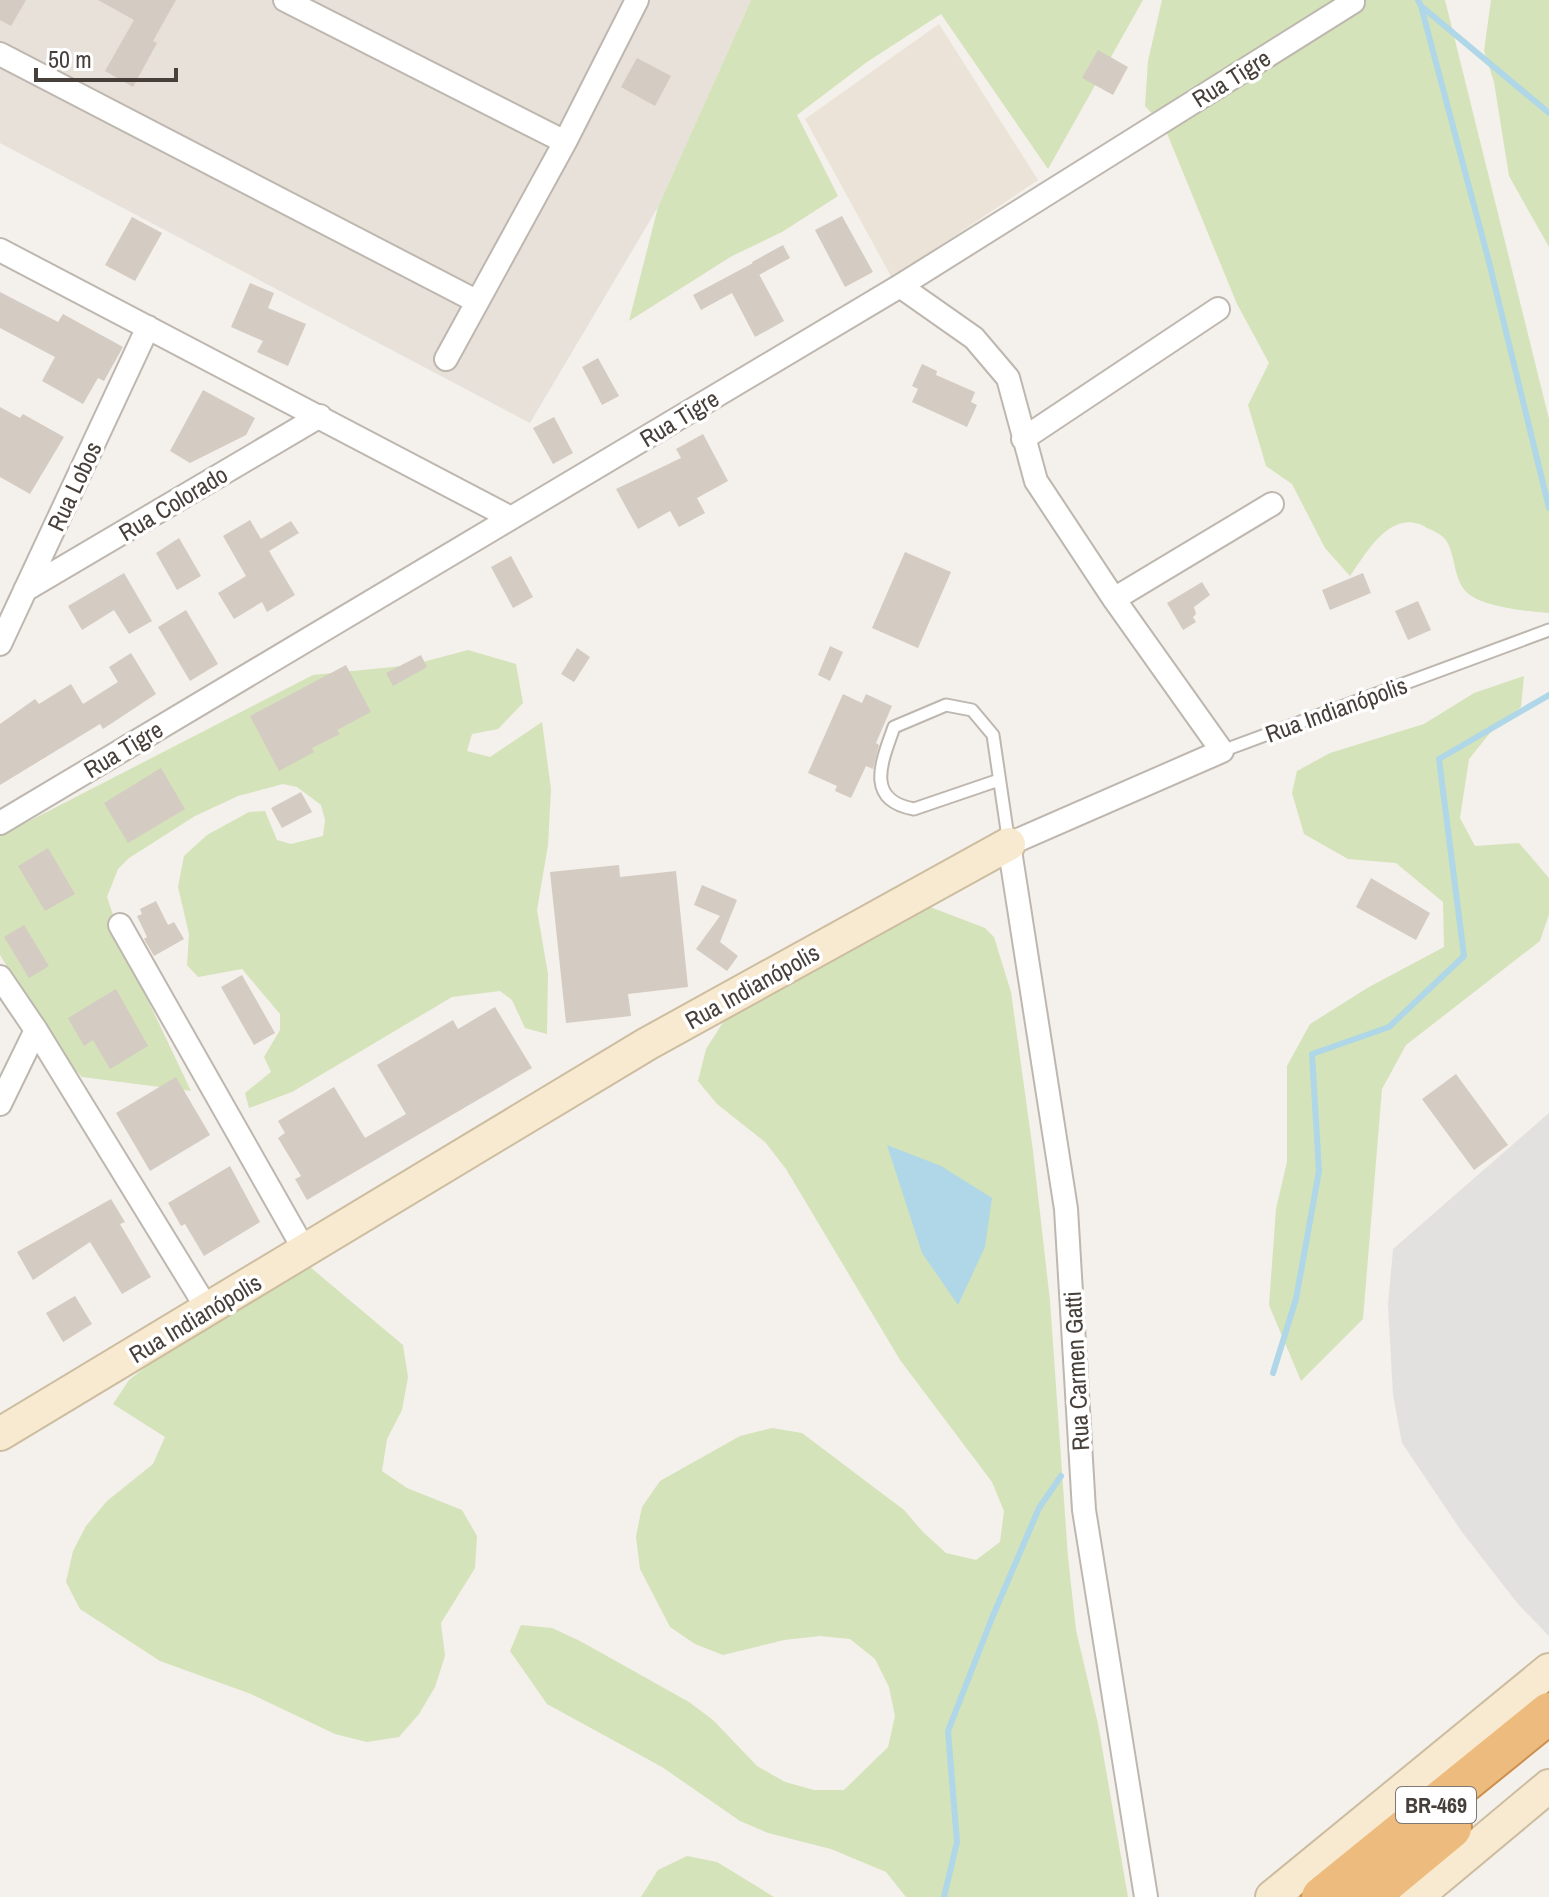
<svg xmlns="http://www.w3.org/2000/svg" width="1549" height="1897" font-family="'Archivo Narrow',sans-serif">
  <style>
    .residential { fill: #e7e1da }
    .education { fill: #ebe3d7 }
    .green { fill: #d4e3b9 }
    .parking { fill: #e3e1df }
    .water { fill: #afd7e8 }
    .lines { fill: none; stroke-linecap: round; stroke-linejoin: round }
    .stream { stroke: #afd7e8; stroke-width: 6 }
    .building { fill: #d4cbc2 }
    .lane-casing { stroke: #beb7af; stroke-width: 15 }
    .street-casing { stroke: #beb7af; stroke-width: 26 }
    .secondary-casing { stroke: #cdbda0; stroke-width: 36 }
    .highway-casing { stroke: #cb8f4e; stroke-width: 44 }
    .lane { stroke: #fff; stroke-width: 11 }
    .street { stroke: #fff; stroke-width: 22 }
    .secondary { stroke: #f8ead0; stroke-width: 32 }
    .highway { stroke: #edbb7d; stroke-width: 40 }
    .labels { text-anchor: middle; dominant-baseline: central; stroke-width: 7; stroke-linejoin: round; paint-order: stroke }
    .shield { fill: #fff; stroke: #7e7975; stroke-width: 2 }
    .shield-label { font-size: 22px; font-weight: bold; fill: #47403a }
    .street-label { font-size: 24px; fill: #47403a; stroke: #fff }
  </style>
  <rect width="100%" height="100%" fill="#f4f0eb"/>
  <!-- residential -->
  <path class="residential" d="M0,0H751L658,207L530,423L0,143Z"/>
  <!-- education -->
  <path class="education" d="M939,24L1038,180L892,278L805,119Z"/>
  <!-- green -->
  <path class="green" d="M751,0H1143L1048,169L941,14L867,62L797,115L838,196L782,232L732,256L629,321L658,207Z
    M1162,0H1445L1549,419V613C1528,611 1488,608 1470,595C1452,582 1457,555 1445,539C1442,535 1434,531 1429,529C1393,505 1368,550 1350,576L1325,548L1292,484L1266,466L1248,405L1269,363L1237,304L1164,126L1145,106L1148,61Z
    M1491,0H1549V247L1509,176L1494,82L1484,51Z
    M468,650L516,664L523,703L498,729L472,734L467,751L490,757L542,722L551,789L548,845L537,910L548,974L547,1034L525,1028L512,1000L500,991L452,997L292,1092L249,1108L245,1093L271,1072L264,1057L280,1030V1014L242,969L198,977L187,965L189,934L178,887L184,856L207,835L249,812L265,811L277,840L291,844L323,836L325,820L321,805L297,787L283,784L238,796L195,816L129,858L118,869L107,897L127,956L191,1091L82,1077L60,1053L0,955V836L313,675L412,665Z
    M1524,676L1521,707L1494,728L1469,759L1460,818L1475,846L1519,843L1549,878V914L1540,941L1406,1045L1382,1089L1363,1319L1301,1381L1269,1305L1276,1209L1287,1162V1066L1310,1024L1369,987L1444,947L1443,902L1396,863L1348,859L1304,834L1292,793L1297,771L1330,753L1424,724L1474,693Z
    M930,907L985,928L994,937L1011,992L1033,1151L1050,1301L1068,1557L1076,1630L1098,1724L1128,1897H906L886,1872L831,1849L768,1833L740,1821L662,1767L547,1704L510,1651L521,1625L552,1628L580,1641L689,1702L713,1720L757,1766L785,1782L814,1790H844L888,1747L895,1716L889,1687L875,1659L850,1639L820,1636L784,1640L723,1655L695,1644L670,1627L640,1569L636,1537L642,1507L660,1481L740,1436L772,1428L802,1433L904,1510L923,1532L946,1553L976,1560L1000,1542L1004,1511L992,1482L900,1360L786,1169L765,1142L717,1104L698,1081L706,1049L722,1024L742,1002L870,927Z
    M310,1267L403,1345L408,1377L402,1410L387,1439L382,1471L407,1488L462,1510L477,1536L475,1568L441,1623L445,1656L435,1687L419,1714L399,1737L367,1742L335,1734L251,1694L160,1661L80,1609L66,1582L73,1551L86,1526L107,1501L153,1464L165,1437L113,1404L129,1380L202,1323L277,1278Z
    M687,1856L717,1862L774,1897H641L658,1870Z"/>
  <!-- parking -->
  <path class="parking" d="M1549,1113V1636L1518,1604L1462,1532L1402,1443L1393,1395L1388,1305L1393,1249Z"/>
  <!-- water -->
  <path class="water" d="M887,1145L941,1166L992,1198L985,1247L958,1305L922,1253Z"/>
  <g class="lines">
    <!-- stream -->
    <path class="stream" d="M1418,0L1421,6L1549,113
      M1421,6L1489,262L1549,508
      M1273,1373L1296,1299L1319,1171L1312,1054L1389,1027L1464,956L1439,759L1549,695
      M944,1897L957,1842L948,1731L992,1618L1039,1508L1061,1476"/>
  </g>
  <!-- building -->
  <path class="building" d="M0,0H26L11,26L0,20Z
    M98,0H176L153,41L157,43L133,87L105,71L134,20Z
    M1098,50L1128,67L1113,95L1082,78Z
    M637,58L671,76L655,106L621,87Z
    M842,216L873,272L845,287L815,230Z
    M132,217L162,233L135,281L105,265Z
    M783,245L790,258L759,275L752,262Z
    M753,263L784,321L755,337L732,293L701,310L693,295Z
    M250,283L274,293L268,308L306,324L288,366L257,352L263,341L231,327Z
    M0,292L58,322L63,314L123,347L104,381L98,378L83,404L42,381L55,357L0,328Z
    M598,358L619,396L602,405L582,367Z
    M922,364L937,371L936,375L975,392L971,402L977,405L967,427L912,402L918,389L912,386Z
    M203,390L255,418L246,435L190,463L170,451Z
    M0,407L20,418L23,414L64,437L30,494L0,477Z
    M554,417L573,453L553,464L533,428Z
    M703,434L728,481L697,498L705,513L679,527L670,511L638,529L616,489L681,458L676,449Z
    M250,520L261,539L291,521L299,533L269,551L295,595L267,612L262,602L234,619L218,593L246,576L223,536Z
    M179,538L201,576L177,590L156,553Z
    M905,552L951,572L918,648L872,628Z
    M511,556L533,597L513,608L491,567Z
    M124,573L152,621L129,634L114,610L82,630L68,606Z
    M1363,573L1371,593L1330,610L1322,590Z
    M1202,582L1210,595L1194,607L1196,614L1193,617L1196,622L1183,630L1167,603Z
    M1418,601L1431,630L1408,640L1395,611Z
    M186,610L218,664L190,681L158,627Z
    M830,646L843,652L830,681L818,675Z
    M577,648L590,657L574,682L561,674Z
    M131,653L156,694L103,729L100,724L0,785V724L35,699L39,704L71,684L83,704L118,682L109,667Z
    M421,655L427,667L393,686L386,673Z
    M346,665L371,712L337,730L340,734L312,748L314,752L279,771L250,716Z
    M843,694L862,703L866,694L892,706L876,743L879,745L873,769L866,766L851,798L835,791L837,786L808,773Z
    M161,768L185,809L128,843L104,803Z
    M301,792L312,812L282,828L271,808Z
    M48,848L75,894L45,911L18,866Z
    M619,865L620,877L676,871L688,987L628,994L631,1016L566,1023L550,872Z
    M1371,878L1430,913L1416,940L1356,907Z
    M702,885L737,900L720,942L738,956L727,971L696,949L720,916L694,905Z
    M156,901L168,925L174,922L184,939L154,956L144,939L147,937L137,916L142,914L140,909Z
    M24,925L49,966L29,978L4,937Z
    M242,975L275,1033L254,1045L221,987Z
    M116,989L148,1046L110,1069L93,1040L84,1046L68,1018Z
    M495,1007L532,1068L307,1200L295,1179L301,1176L278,1138L285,1133L278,1121L334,1087L365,1138L406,1114L377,1065L453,1020L458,1029Z
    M1456,1074L1508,1145L1474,1170L1422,1099Z
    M176,1077L210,1135L150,1171L116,1113Z
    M230,1166L260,1222L204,1256L185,1224L181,1226L168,1203Z
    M111,1199L125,1222L120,1224L151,1277L122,1294L90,1242L33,1280L17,1252Z
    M75,1296L92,1324L63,1342L46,1313Z"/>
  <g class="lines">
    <defs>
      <path id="lane" d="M1222,751L1549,630
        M999,780L914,809C863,800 883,759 894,727L946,705L972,710L993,735L1009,844"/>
      <path id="street" d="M285,0L565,142
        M0,54L476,301
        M0,250L511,518
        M900,286L974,338L1008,378L1036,481L1114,599L1222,751L1009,844L1066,1209L1084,1510L1146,1897
        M446,359L565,142L637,0
        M1023,439L1218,309
        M25,590L320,416
        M1114,599L1272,504
        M0,644L148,327
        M0,823L900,286L1353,2
        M120,925L305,1251
        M0,977L36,1030L208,1310
        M0,1104L36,1030"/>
      <path id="secondary" d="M0,1434L647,1044L1009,844
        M1272,1897L1549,1670
        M1416,1897L1549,1786"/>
      <path id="highway" d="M1322,1897L1549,1713
        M1368,1897L1451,1828"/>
    </defs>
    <!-- lane casing -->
    <use href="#lane" class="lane-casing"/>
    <!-- street casing -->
    <use href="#street" class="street-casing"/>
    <!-- secondary casing -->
    <use href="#secondary" class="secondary-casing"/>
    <!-- highway casing -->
    <use href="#highway" class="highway-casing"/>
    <!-- lane -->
    <use href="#lane" class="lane"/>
    <!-- street -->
    <use href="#street" class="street"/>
    <!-- secondary -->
    <use href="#secondary" class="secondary"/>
    <!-- highway -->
    <use href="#highway" class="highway"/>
  </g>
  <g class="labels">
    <!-- shield labels -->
    <rect class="shield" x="1396" y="1787" width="80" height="36" rx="6"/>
    <g class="shield-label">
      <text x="1436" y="1805">BR-469</text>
    </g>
    <!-- street labels -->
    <g class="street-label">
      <text transform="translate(1231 78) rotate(-32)">Rua Tigre</text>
      <text transform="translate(679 418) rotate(-31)">Rua Tigre</text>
      <text transform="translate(74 486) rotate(-65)">Rua Lobos</text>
      <text transform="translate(173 503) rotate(-31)">Rua Colorado</text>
      <text transform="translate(1336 709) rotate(-20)">Rua Indianópolis</text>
      <text transform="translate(123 749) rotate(-31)">Rua Tigre</text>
      <text transform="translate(752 986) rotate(-29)">Rua Indianópolis</text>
      <text transform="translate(195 1318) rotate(-31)">Rua Indianópolis</text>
      <text transform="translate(1076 1371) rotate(-93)">Rua Carmen Gatti</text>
    </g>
  </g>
  <!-- scale -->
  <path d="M36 68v12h140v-12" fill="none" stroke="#47403a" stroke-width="4"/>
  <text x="48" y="68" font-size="24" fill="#47403a" stroke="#ffffff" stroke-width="6" paint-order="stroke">50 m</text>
</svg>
